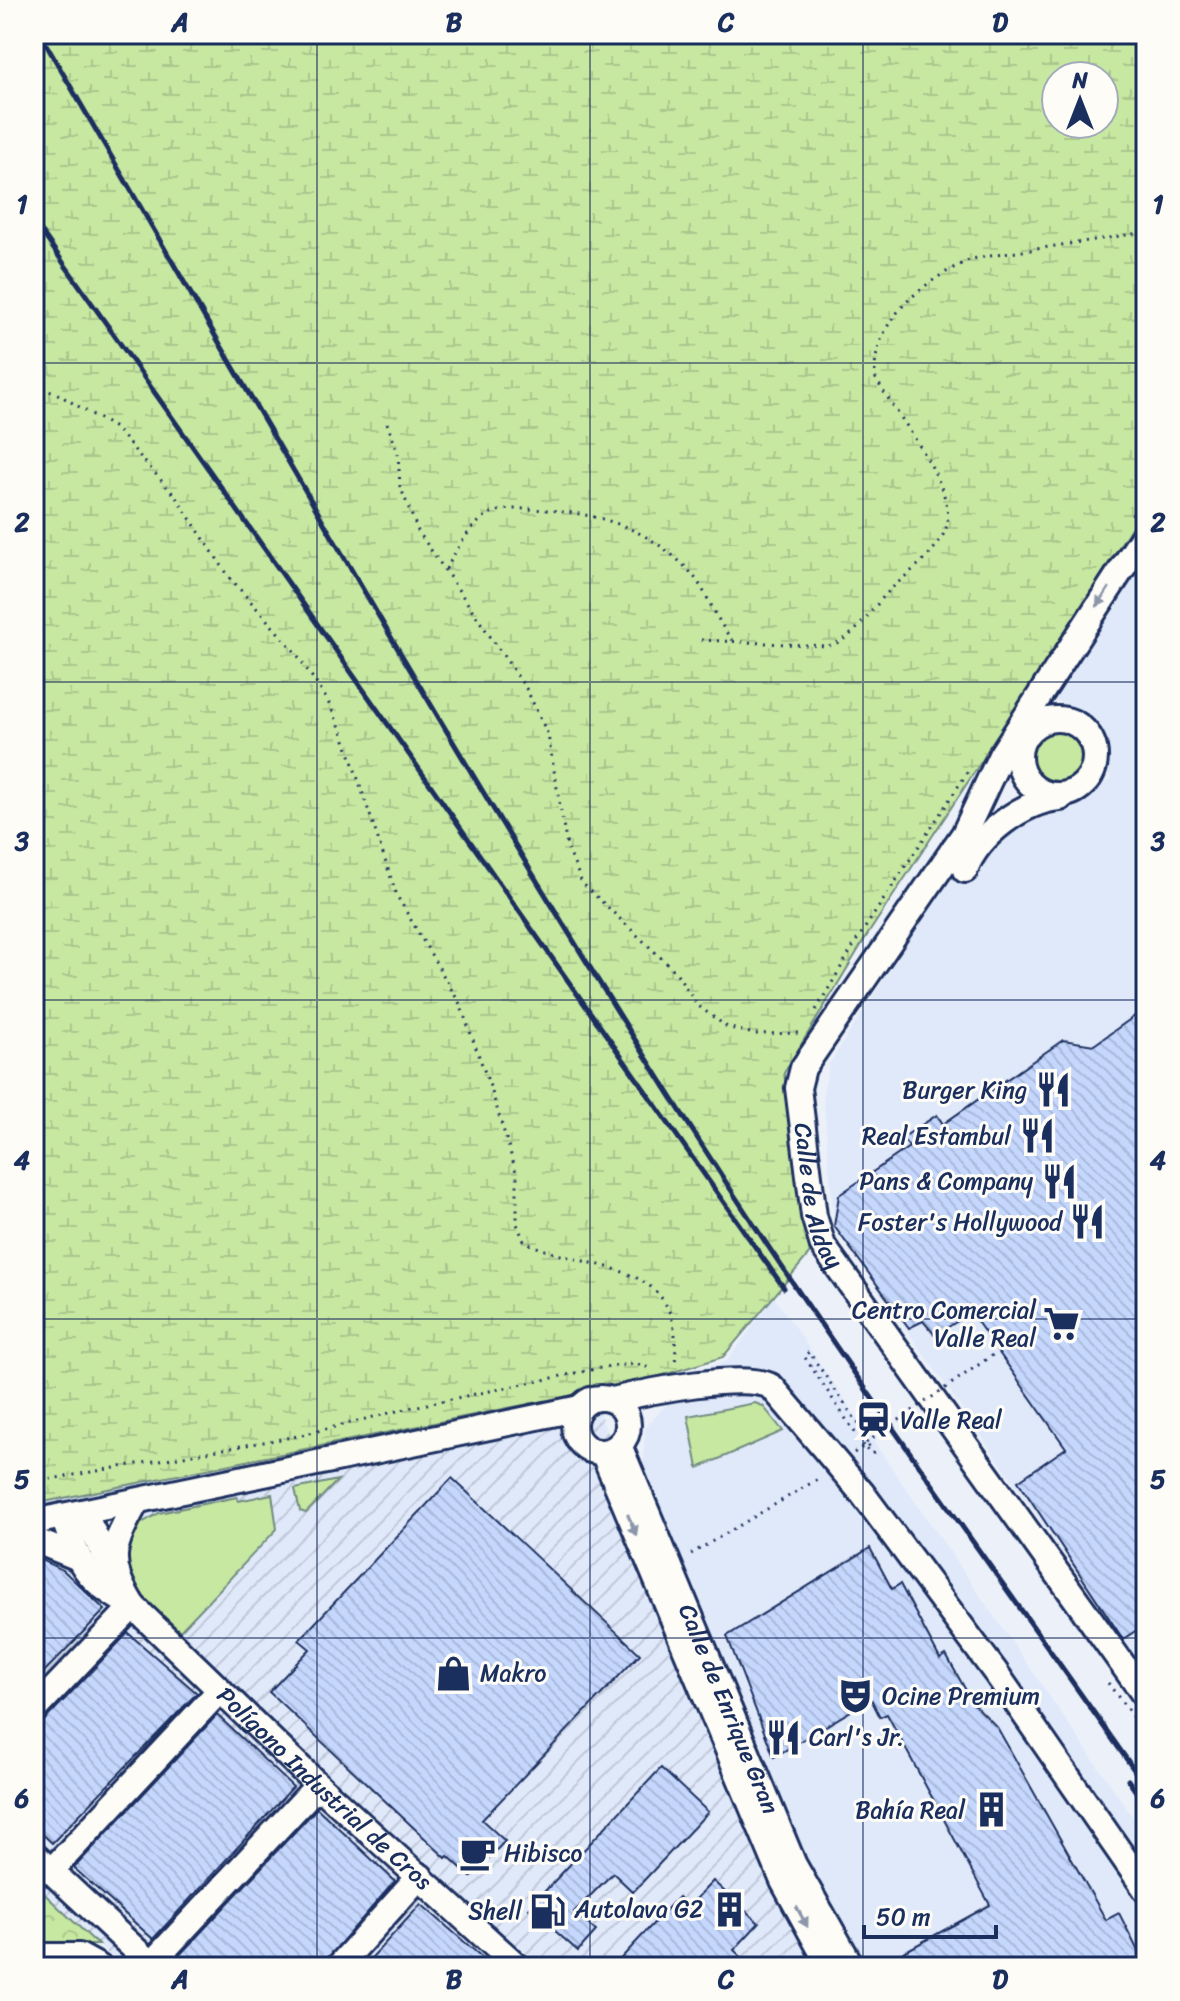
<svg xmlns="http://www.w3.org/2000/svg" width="1180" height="2001" font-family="Sriracha,sans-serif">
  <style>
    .built { fill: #e0e9fa }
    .industrial { fill: url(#industrial-furrows) }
    .grass { fill: #c7e8a1; stroke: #718c80; stroke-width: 2 }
    .forest { fill: url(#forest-crowns); stroke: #718c80; stroke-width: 2 }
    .wetland { fill: url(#wetland-marsh); stroke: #718c80; stroke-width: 2; fill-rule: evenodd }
    .building { fill: url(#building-back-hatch); stroke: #1b2f5e; stroke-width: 2 }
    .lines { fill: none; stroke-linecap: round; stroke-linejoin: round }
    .minor-casing { stroke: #1b2f5e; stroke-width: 30 }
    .path { stroke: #1b2f5e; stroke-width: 3; stroke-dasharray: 2 6; stroke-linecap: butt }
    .minor { stroke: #fdfcf7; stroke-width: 24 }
    .rail { stroke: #1b2f5e; stroke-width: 5 }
    .path-bridge { stroke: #1b2f5e; stroke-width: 3; stroke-dasharray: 2 6; stroke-linecap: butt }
    .oneway { fill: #8c96aa }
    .grid { fill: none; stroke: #1b2f5e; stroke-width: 2; stroke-opacity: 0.55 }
    .labels { text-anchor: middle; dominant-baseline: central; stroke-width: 6; stroke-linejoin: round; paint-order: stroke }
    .poi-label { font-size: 24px; fill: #1b2f5e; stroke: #fdfcf7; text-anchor: end }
    .street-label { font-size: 24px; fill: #1b2f5e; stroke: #fdfcf7 }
    .neatline { fill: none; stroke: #1b2f5e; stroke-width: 3 }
    .grid-label { font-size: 26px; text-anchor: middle; font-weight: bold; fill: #1b2f5e }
  </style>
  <defs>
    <pattern id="industrial-furrows" width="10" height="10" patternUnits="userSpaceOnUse" patternTransform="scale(2)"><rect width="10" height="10" fill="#e0e9fa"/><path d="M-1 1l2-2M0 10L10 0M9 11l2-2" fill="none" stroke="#c0c8d9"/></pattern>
    <pattern id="forest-crowns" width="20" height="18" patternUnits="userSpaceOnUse" patternTransform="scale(2)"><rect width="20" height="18" fill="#c7e8a1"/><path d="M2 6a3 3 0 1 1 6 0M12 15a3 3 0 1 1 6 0" fill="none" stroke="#aac78d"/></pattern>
    <pattern id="wetland-marsh" width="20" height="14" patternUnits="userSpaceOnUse" patternTransform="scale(2)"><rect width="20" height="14" fill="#c7e8a1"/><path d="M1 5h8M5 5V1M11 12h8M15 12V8" fill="none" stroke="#aac78d"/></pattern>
    <pattern id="building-back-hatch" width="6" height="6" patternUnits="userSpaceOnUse" patternTransform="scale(2)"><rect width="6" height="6" fill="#c5d7fd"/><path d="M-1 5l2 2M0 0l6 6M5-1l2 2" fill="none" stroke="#a9b9db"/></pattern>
  </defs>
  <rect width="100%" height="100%" fill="#ecf1f9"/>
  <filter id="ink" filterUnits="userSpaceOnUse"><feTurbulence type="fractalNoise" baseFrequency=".0125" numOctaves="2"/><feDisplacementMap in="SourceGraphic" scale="16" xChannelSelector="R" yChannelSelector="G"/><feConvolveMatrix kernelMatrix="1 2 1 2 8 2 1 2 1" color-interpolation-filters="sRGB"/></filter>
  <g filter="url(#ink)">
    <!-- built -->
    <path class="built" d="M1146,553V1671L834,1226L823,1094L829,1064L952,873L1047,808L1071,804L1111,779L1106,768L1107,740L1095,719L1051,698Z
      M774,1297L1146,1836V1967H855L797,1867L704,1641L643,1464L645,1428L666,1405L665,1383L727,1361Z"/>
    <!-- industrial -->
    <path class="industrial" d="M592,1395L695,1643L855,1967H122L34,1884V1504Z"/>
    <!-- grass -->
    <path class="grass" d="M1027 756a31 31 0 1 1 62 0a31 31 0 1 1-62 0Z
      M755,1403L763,1406L783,1431L698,1468L688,1416Z
      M338,1480L306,1513L300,1511L295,1489Z
      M272,1494L277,1529L180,1631C141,1596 128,1595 127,1540L135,1527L159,1513L237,1497L238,1501Z"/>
    <!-- forest -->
    <path class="forest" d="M34,1884L93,1940L99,1945H34Z"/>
    <!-- wetland -->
    <path class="wetland" d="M34,34H1146V504L1035,680L866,937L784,1073L810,1253L723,1357L647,1380L34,1504ZM1056,76H1104V124H1056Z"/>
    <!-- building -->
    <path class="building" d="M1146,1008V1624L1123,1639L1018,1481L1066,1448L971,1313L935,1335L923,1321L909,1328L834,1226L839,1195L909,1147L902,1138L937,1115L943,1124L1063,1040L1094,1045Z
      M452,1478L640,1654L482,1820L505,1841L471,1877L448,1856L446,1858L269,1692L310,1649L299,1640Z
      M870,1548L892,1589L900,1584L940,1659L946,1655L973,1703L997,1727L1106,1920L1119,1913L1146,1967H901L895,1957L990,1905L887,1714L880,1717L871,1699L774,1757L727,1636Z
      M34,1557L63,1570L105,1610L34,1682Z
      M128,1633L197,1693L52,1843L34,1826V1725L45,1720Z
      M217,1715L293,1787L153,1939L74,1868Z
      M661,1768L708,1812L633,1892L613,1873L574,1912L596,1931L578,1951L529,1908Z
      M317,1808L395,1881L320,1967H182L175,1960Z
      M713,1881L759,1923L734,1950L752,1967H613L678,1897L688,1907Z
      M421,1904L484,1959L476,1967H363Z"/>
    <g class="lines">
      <defs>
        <g id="minor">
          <path id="s1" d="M1146,532L1001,755L964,834L803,1068L798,1088L814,1216L823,1246L1146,1697"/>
          <circle cx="1057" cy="757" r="38"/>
          <path d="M965,870C978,835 1023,801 1060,798"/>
          <circle cx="601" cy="1425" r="27"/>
          <path d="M613,1400C645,1392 747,1371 772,1387L862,1493L996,1673L1146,1890"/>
          <path id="s2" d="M619,1445L794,1865L852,1967"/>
          <path d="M603,1452L783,1881L830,1967"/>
          <path id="s3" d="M137,1501C112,1546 105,1561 133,1606L318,1785L518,1967"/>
          <path d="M83,1512L113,1571"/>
          <path d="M63,1516C79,1565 85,1579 131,1605"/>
          <path d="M34,1522L580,1408"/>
          <path d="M34,1540L76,1557"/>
          <path d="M34,1710L133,1606"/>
          <path d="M34,1855L154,1967"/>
          <path d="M51,1871L220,1690"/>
          <path d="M34,1956H79L99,1967"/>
          <path d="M151,1964L318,1785"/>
          <path d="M338,1967L420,1876"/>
        </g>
      </defs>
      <!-- minor casing -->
      <use href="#minor" class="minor-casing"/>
      <!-- path -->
      <path class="path" d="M34,388L56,393L115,428L175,496L230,578L296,653L326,698L342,731L397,896L460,1004L492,1092L517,1175V1224L524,1241C591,1276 685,1253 675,1365
        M387,423L398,453L400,486L418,531L527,690L548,735L567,847L582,883L676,972L697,1005L727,1027L754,1034L803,1033
        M1132,515L1146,494
        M446,569C457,549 470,524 491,513C505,507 531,509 546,510C604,514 652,530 692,574C709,595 716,621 733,641
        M701,640L828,646C858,638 869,610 891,589C909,572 935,554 945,531C962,490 893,412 875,377C872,319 924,281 971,259L1146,232
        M816,1010L857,940L971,767
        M864,1446L804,1356L809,1352L870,1441
        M854,1453L864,1446L870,1454L873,1453L866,1443
        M34,1482L298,1436L413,1407L610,1366L635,1364L653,1369
        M691,1554L818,1479
        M1108,1683L1146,1735"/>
      <!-- minor -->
      <use href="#minor" class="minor"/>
      <!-- rail -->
      <path class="rail" d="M40,34C259,409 472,788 707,1153C846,1369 999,1576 1146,1787
        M34,221L784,1288
        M1128,1780L1146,1806"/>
      <!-- path-bridge -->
      <path class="path-bridge" d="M866,1443L997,1352"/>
    </g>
    <!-- one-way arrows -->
    <defs><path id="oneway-solid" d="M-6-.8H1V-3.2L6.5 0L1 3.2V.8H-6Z" transform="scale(2)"/></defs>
    <g class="oneway">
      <use href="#oneway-solid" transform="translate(1103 597) rotate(123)"/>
      <use href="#oneway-solid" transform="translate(632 1525) rotate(68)"/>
      <use href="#oneway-solid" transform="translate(802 1917) rotate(61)"/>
    </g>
  </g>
  <!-- grid -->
  <path class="grid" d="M317,34V1967M590,34V1967M863,34V1967M34,363H1146M34,682H1146M34,1000H1146M34,1319H1146M34,1638H1146"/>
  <!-- icons -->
  <defs>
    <symbol id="restaurant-bare" viewBox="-9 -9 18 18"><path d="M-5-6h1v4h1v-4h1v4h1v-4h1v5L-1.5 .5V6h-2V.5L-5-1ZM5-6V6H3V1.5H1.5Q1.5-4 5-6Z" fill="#1b2f5e" stroke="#fdfcf7" stroke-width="2.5" paint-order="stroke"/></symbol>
    <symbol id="supermarket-bare" viewBox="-9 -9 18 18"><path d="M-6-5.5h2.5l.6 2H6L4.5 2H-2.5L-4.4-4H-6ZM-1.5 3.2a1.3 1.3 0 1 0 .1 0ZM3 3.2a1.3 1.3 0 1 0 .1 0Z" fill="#1b2f5e" stroke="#fdfcf7" stroke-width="2.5" paint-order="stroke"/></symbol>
    <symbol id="station-bare" viewBox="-9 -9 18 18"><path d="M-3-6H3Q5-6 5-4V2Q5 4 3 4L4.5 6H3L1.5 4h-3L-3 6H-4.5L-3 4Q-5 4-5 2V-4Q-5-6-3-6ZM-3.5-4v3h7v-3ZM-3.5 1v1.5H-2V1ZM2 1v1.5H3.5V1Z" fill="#1b2f5e" stroke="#fdfcf7" stroke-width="2.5" paint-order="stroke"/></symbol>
    <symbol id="shop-bare" viewBox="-9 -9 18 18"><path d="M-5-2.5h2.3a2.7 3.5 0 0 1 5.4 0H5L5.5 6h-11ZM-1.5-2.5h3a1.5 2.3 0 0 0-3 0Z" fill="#1b2f5e" stroke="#fdfcf7" stroke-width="2.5" paint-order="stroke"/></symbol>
    <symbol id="theatre-bare" viewBox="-9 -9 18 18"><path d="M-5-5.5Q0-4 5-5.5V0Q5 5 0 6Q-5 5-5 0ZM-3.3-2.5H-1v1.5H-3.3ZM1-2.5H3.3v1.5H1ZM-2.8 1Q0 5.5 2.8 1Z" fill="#1b2f5e" stroke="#fdfcf7" stroke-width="2.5" paint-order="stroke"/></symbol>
    <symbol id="building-bare" viewBox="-9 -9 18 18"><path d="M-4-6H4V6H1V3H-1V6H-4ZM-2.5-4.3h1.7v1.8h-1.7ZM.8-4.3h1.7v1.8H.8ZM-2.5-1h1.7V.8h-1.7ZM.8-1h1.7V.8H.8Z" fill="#1b2f5e" stroke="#fdfcf7" stroke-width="2.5" paint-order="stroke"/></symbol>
    <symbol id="cafe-bare" viewBox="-9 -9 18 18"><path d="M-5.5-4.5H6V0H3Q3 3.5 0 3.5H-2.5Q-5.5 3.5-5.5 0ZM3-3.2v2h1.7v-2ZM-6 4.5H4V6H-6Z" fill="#1b2f5e" stroke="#fdfcf7" stroke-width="2.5" paint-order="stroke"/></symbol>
    <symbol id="fuel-bare" viewBox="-9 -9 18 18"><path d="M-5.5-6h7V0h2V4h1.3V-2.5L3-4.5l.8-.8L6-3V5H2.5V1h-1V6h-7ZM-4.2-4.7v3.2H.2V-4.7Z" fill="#1b2f5e" stroke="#fdfcf7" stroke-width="2.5" paint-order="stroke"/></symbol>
  </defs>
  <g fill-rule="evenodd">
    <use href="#restaurant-bare" x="1028" y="1064" width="51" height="51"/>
    <use href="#restaurant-bare" x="1012" y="1110" width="51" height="51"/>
    <use href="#restaurant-bare" x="1034" y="1156" width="51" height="51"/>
    <use href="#restaurant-bare" x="1062" y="1196" width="51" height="51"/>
    <use href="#supermarket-bare" x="1036" y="1298" width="51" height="51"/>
    <use href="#station-bare" x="848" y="1394" width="51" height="51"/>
    <use href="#shop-bare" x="428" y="1648" width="51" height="51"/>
    <use href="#theatre-bare" x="830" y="1670" width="51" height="51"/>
    <use href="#restaurant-bare" x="758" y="1712" width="51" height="51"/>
    <use href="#building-bare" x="966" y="1784" width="51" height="51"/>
    <use href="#cafe-bare" x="452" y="1828" width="51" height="51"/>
    <use href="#building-bare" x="704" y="1884" width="51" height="51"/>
    <use href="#fuel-bare" x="522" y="1886" width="51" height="51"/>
  </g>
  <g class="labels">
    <!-- poi labels -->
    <g class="poi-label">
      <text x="1027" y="1090">Burger King</text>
      <text x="1011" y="1136">Real Estambul</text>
      <text x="1033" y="1181">Pans &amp; Company</text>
      <text x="1062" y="1222">Foster's Hollywood</text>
      <text x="1036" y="1310">Centro Comercial<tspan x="1036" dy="28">Valle Real</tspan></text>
      <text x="900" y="1420" text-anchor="start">Valle Real</text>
      <text x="480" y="1673" text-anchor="start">Makro</text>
      <text x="882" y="1696" text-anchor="start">Ocine Premium</text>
      <text x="809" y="1737" text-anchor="start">Carl's Jr.</text>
      <text x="965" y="1810">Bahía Real</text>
      <text x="504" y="1853" text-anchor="start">Hibisco</text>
      <text x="703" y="1909">Autolava G2</text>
      <text x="522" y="1911">Shell</text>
    </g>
    <!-- street labels -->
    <g class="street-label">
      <text stroke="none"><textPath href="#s1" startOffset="768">Calle de Alday</textPath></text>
      <text stroke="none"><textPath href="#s2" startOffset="286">Calle de Enrique Gran</textPath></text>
      <text stroke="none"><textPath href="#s3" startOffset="378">Polígono Industrial de Cros</textPath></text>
    </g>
  </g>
  <!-- margin -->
  <rect width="1180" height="2001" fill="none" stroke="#fdfcf7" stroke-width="88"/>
  <!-- north arrow -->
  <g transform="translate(1080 100)"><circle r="38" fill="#fdfcf7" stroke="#a3aaba" stroke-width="2"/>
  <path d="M0-6L14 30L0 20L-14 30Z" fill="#1b2f5e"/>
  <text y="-12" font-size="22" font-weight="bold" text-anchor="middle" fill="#1b2f5e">N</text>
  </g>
  <!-- scale -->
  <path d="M864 1925v12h132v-12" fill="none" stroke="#1b2f5e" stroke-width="4"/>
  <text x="876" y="1925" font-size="24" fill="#1b2f5e" stroke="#fdfcf7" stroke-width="6" paint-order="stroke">50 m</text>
  <rect x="44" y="44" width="1092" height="1913" class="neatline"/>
  <g class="grid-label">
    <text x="180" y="31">A</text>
    <text x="454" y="31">B</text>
    <text x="726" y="31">C</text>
    <text x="1000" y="31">D</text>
    <text x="22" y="213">1</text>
    <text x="1158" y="213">1</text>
    <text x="22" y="531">2</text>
    <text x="1158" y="531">2</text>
    <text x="22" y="850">3</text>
    <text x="1158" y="850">3</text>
    <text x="22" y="1169">4</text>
    <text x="1158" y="1169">4</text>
    <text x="22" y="1488">5</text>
    <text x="1158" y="1488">5</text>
    <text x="22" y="1807">6</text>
    <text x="1158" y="1807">6</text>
    <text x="180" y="1988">A</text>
    <text x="454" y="1988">B</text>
    <text x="726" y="1988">C</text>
    <text x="1000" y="1988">D</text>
  </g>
</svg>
